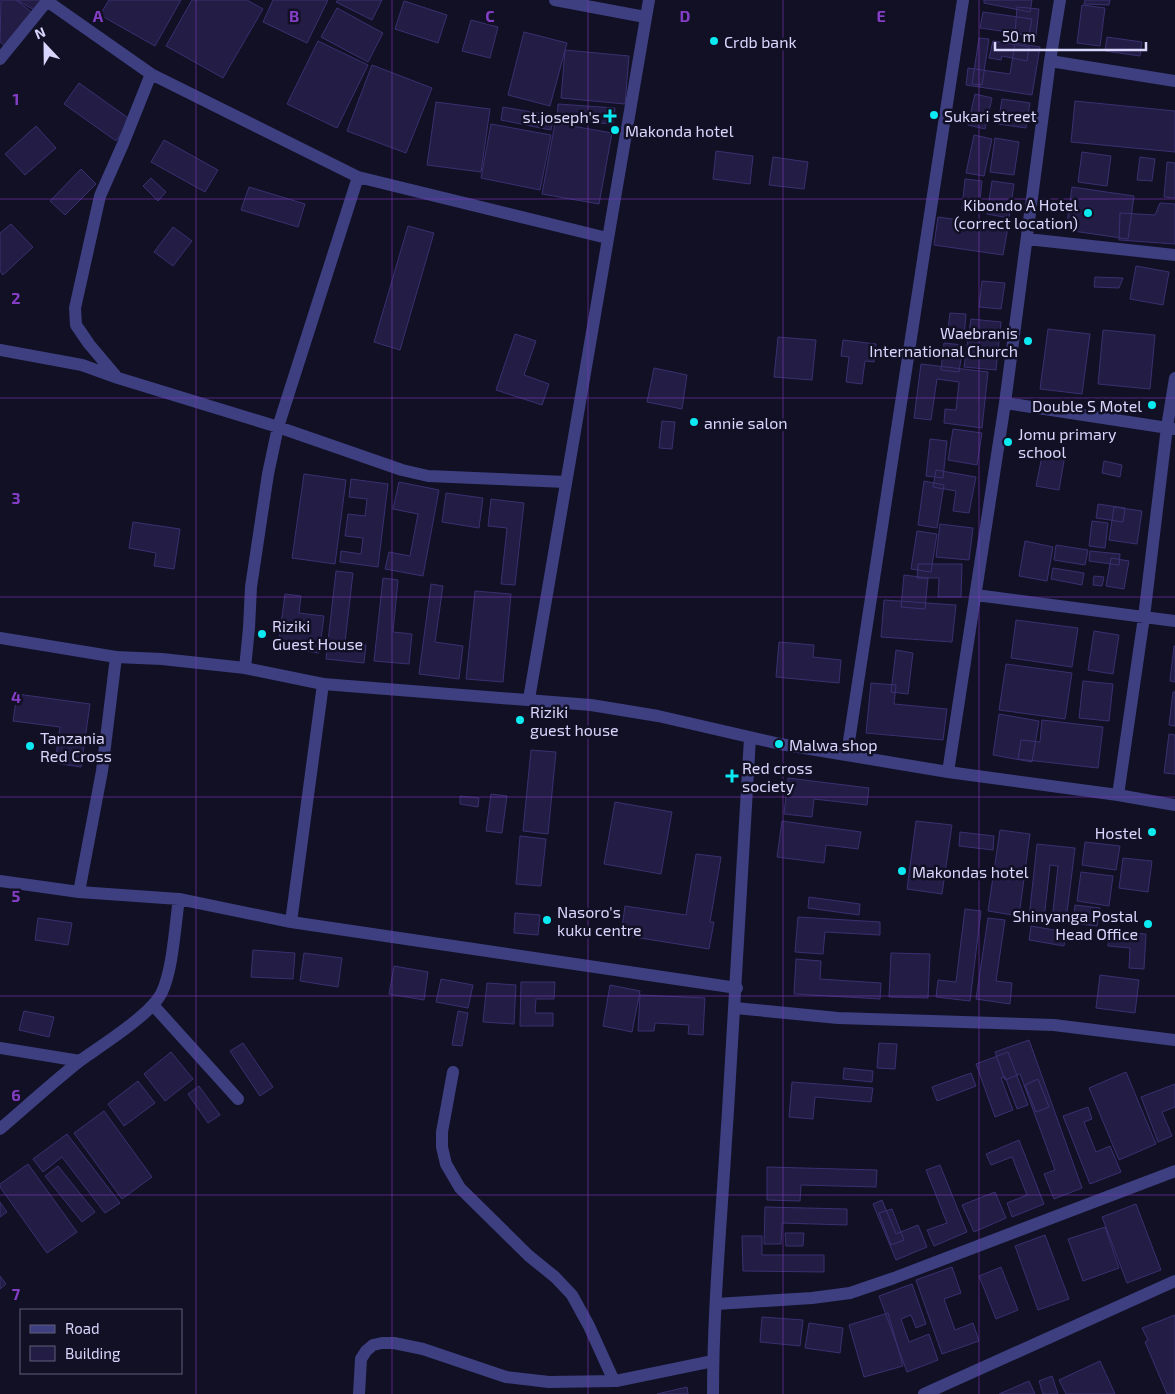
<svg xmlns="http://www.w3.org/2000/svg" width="1175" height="1394" font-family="'Exo 2',sans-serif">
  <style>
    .building { fill: #231d45; stroke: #393070 }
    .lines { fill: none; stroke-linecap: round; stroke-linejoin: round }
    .minor { stroke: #3d3f81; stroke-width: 12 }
    .tertiary { stroke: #3d3f81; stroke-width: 12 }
    .grid { fill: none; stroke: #843dc5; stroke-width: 1; stroke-opacity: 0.55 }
    .poi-dot { fill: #0beaf3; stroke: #121025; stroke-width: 2 }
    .labels { text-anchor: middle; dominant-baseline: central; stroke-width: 5; stroke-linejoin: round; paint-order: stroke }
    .poi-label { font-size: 16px; fill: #d8d6fd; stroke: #121025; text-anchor: start }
    .grid-label { font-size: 16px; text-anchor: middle; font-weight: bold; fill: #843dc5; stroke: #121025; stroke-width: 5; stroke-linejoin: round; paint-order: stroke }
  </style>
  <rect width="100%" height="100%" fill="#121025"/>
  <!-- building -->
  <path class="building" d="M1,0H16L34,14L7,48L0,42Z
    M17,0H43L34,10Z
    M109,0H181L155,46L100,15Z
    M192,0H247L263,9L223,78L166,46Z
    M273,0H328L307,43L263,22Z
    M338,0H382L372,20L336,2Z
    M984,0H1032L1030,12L984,3Z
    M1085,0H1110L1109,5L1084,4Z
    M404,1L447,15L438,43L395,29Z
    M1082,5L1105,8L1100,46L1077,43Z
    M1017,7L1039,9L1036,36L1015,34Z
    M337,8L383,33L368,62L321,37Z
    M983,12L1032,19L1029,35L980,28Z
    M471,20L498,27L490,58L462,51Z
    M524,32L567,43L550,106L508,95Z
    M1107,37L1142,42L1140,56L1105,51Z
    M979,38L989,39L982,85L972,84Z
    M318,41L368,65L337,128L287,104Z
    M993,41L1029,47L1027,61L1002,56L1001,60L989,58Z
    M1015,43L1040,47L1032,95L966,85L968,68L1010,74Z
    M565,50L629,56L625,104L561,98Z
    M372,65L432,88L406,153L347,131Z
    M79,83L131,120L116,141L64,104Z
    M975,94L992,98L985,129L968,125Z
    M1002,99L1030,103L1026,128L998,124Z
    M1075,101L1175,111V152L1071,142Z
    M436,102L490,109L481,172L427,165Z
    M558,104L615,108L613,124L557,120Z
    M503,107L554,116L551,130L501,120Z
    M555,123L612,133L599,204L542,194Z
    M491,124L551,135L540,190L481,178Z
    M36,126L56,148L25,175L5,154Z
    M974,135L992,139L984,176L966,173Z
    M995,138L1019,142L1014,175L990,172Z
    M164,140L218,170L205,192L151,162Z
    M716,151L753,156L750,184L713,179Z
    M1082,152L1111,156L1107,186L1078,182Z
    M773,157L808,162L804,189L769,185Z
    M1140,157L1155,159L1152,181L1137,180Z
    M1167,162L1175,163V198L1164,197Z
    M81,169L96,184L65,215L50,201Z
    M151,178L166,192L158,201L143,186Z
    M965,179L982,181L979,211L962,209Z
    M992,181L1014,184L1009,218L987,214Z
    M249,187L305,204L298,227L241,210Z
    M1072,187L1134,196L1128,239L1066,230Z
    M1160,203L1175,204V244L1119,240L1120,213L1155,215Z
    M938,217L1008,227L1003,255L934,245Z
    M11,224L33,247L3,275L0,271V233Z
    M408,226L434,233L400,350L374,342Z
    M173,227L192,241L173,266L154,252Z
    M1136,266L1169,272L1163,305L1130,299Z
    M1095,277L1123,278L1119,288L1094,287Z
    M982,281L1005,283L1001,309L979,307Z
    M950,313L966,314L964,338L947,337Z
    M971,319L1001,322L996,370L964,367Z
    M1048,329L1090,334L1082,394L1040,389Z
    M1103,330L1155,335L1150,389L1098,384Z
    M515,334L536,341L524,375L549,384L542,405L496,390Z
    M778,337L816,340L812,380L774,377Z
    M843,340L876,344L874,362L865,361L862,384L846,382L849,357L841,356Z
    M944,343L963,345L959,372L941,370Z
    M921,364L988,372L982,428L944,423L945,409L956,410L959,382L937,379L931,420L914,418Z
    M654,368L687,375L682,409L647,402Z
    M662,421L675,422L672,449L659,448Z
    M953,429L982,433L977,465L948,460Z
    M930,439L947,441L943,478L926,476Z
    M1043,451L1065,455L1059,490L1036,486Z
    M1104,461L1122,465L1120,477L1102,473Z
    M936,470L976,477L969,513L953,511L956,491L933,487Z
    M304,474L346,480L335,564L292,558Z
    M351,479L388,484L378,567L340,562L341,551L361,554L363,538L345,536L348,514L365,516L367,499L349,497Z
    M924,481L944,485L937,528L918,525Z
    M399,482L439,490L423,576L385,569L389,552L410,556L418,514L393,509Z
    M446,493L483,498L479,528L442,522Z
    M491,499L524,503L515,585L501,584L507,528L488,526Z
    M1098,504L1125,508L1123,522L1096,518Z
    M1114,507L1142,511L1137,544L1109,540Z
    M1092,521L1108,523L1105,548L1089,546Z
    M133,522L180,529L174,569L154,566L156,553L129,548Z
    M940,524L973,528L969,560L936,557Z
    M917,531L937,534L931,572L911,569Z
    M1025,541L1053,547L1047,581L1019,576Z
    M1056,545L1088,550L1085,565L1054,560Z
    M1090,551L1120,554L1119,565L1089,561Z
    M1111,558L1129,561L1124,589L1106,586Z
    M918,564H962L961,597H938L939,578H917Z
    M1053,568L1084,573L1082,585L1051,579Z
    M336,571L353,573L345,642L366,645L364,663L326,659Z
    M904,575L928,578L925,609L901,607Z
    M1094,576L1104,577L1102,586L1093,585Z
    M383,578L398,580L393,632L412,634L409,664L374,661Z
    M431,584L443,586L435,642L463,646L459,679L419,674Z
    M475,591L511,594L503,682L466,679Z
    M285,594L301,596L299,613L324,616L319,653L278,647Z
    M884,600L956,605L952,642L881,637Z
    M1016,620L1078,628L1072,667L1011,658Z
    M1094,631L1119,635L1113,674L1088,670Z
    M779,642L814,645L813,657L841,660L839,683L776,677Z
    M1174,646H1175V682L1170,681Z
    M896,650L913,653L908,694L891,692Z
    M1006,664L1072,673L1065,719L999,710Z
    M1083,681L1113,684L1109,721L1079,718Z
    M871,683L896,685L894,704L947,709L943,740L866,733Z
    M1173,692H1175V726L1169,725Z
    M17,694L90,704L81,767L55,763L60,727L13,721Z
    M999,714L1039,721L1032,762L993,755Z
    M1042,720L1103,727L1098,768L1018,759L1021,740L1040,742Z
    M1169,734L1175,735V774L1164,773Z
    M531,750L556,752L548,834L523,831Z
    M788,778L869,788L867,805L814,799L812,817L784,814Z
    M491,794L507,796L502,833L486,831Z
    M460,796L479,798L478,807L460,804Z
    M615,802L672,812L661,874L604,864Z
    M782,821L861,832L858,849L826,845L824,863L777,857Z
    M916,821L952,825L942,894L907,889Z
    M1000,830L1030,834L1019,916L988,911Z
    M960,832L994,836L993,850L959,846Z
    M520,836L546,839L541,886L516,884Z
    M1085,842L1120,846L1116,870L1082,865Z
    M1037,844L1075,848L1066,921L1052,920L1058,866L1050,865L1044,919L1029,918Z
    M696,854L721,857L710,922H714L709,949L621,935L625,906L686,915Z
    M1123,858L1152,861L1148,892L1119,888Z
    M1081,872L1113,876L1109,906L1077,901Z
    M809,897L860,904L859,915L808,908Z
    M1075,905L1100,908L1097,926L1073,923Z
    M965,909L981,911L970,1001L936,997L938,980L956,982Z
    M515,913L540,915L538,935L514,933Z
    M798,917L880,922V935L825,932L823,954L795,952Z
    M38,918L72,923L68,945L35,940Z
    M988,918L1005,920L996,981L1012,983L1010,1004L976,999Z
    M1031,926L1066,932L1064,946L1029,940Z
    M1109,931L1146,934L1144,969L1129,968L1130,948L1108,946Z
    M253,950L295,953L293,979L251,977Z
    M304,953L342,958L338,987L300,981Z
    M891,953L930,954L928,998L889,997Z
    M796,959L821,961L820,979L881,983L880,999L794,994Z
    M394,966L428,972L424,1000L389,994Z
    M1100,975L1139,980L1135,1013L1096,1008Z
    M441,979L473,985L468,1008L436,1002Z
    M521,982H555L554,999H536L535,1013H553V1026H520Z
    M487,983L516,985L514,1024L483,1022Z
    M610,985L640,991L632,1032L603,1026Z
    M640,995L705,998L703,1035L688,1034L689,1025L655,1023L654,1031H638Z
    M24,1011L54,1017L49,1037L19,1030Z
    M458,1011L468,1013L462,1046L452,1045Z
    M1029,1040L1082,1188L1054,1199L1044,1174L1055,1170L1020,1074L1005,1080L995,1052Z
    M243,1043L273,1087L260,1096L230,1051Z
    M879,1043L897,1044L895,1069L877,1068Z
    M171,1052L193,1079L165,1101L144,1074Z
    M1008,1052L1028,1105L1017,1109L1005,1077L1001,1078L1013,1110L995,1117L976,1064Z
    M844,1068L873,1071L872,1082L843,1079Z
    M1126,1072L1156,1144L1119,1160L1089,1088Z
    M971,1073L976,1086L937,1101L932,1087Z
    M1038,1079L1049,1107L1036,1112L1025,1085Z
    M138,1081L155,1103L124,1126L108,1104Z
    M792,1082L873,1088L871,1102L815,1097L813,1119L789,1117Z
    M1175,1084V1107L1162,1112L1172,1136L1158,1142L1141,1097Z
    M199,1086L220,1115L208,1123L188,1094Z
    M1088,1107L1092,1119L1084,1122L1096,1152L1110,1146L1121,1172L1090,1184L1063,1116Z
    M104,1111L152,1177L122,1199L74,1133Z
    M67,1134L120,1203L105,1213L62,1157L43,1172L33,1159Z
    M1019,1140L1044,1204L1012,1217L1007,1203L1027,1195L1012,1157L991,1165L986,1154Z
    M28,1164L77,1232L47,1253L0,1187V1184Z
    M940,1165L967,1232L934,1246L927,1230L947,1223L926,1170Z
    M58,1166L95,1212L82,1222L45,1176Z
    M767,1167L877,1170L876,1187L801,1185L800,1201L767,1200Z
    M995,1192L1006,1218L974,1232L962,1205Z
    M882,1200L896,1234L918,1225L927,1247L896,1260L873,1204Z
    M0,1202L7,1212L0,1217Z
    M1136,1204L1161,1270L1127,1283L1102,1217Z
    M765,1207L847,1209V1225L782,1223L781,1244H764Z
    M892,1209L904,1240L891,1245L879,1213Z
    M1105,1227L1119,1268L1083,1281L1068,1239Z
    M785,1233H804L803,1246H786Z
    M1045,1235L1069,1299L1038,1310L1015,1246Z
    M742,1236H762V1255H824V1272L743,1271Z
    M952,1267L961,1293L944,1299L955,1330L973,1323L979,1341L942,1354L916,1280Z
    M1001,1267L1018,1310L996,1319L979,1276Z
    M0,1276L6,1284L0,1289Z
    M912,1284L926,1324L916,1328L911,1315L901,1319L909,1342L929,1334L938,1360L907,1372L879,1296Z
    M888,1313L903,1366L864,1377L849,1325Z
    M1175,1315V1394H1167L1145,1342L1148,1340L1142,1328Z
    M762,1317L803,1320L800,1346L760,1342Z
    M809,1323L843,1328L840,1353L805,1348Z
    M1100,1361L1115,1394H1066L1059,1380Z
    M1052,1376L1058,1394H1043L1039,1381Z
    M1029,1381L1035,1394H999Z
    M687,1387L688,1394H657Z"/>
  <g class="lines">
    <!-- minor -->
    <path class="minor" d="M555,0L645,17
      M47,1L151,74L358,177L607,238
      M0,59L48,0
      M1050,61L1175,81
      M1027,239L1175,255
      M0,350L82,365L118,378L278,427L402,470L428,476L566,482
      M116,376L89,344L76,325L75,308L100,196L123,144L151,74
      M1005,403L1175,429
      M976,595L1175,621
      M245,668L249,628L251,587L268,474L278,427L358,177
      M529,699L649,0
      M847,754L963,0
      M948,772L1005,403L1050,61L1060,0
      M1118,795L1144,617L1167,427L1175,378
      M0,881L79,892L179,899L291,922L737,988
      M79,892L102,771L116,657
      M291,922L323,684
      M153,1005L238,1099
      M735,1008L838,1018L1054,1025L1175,1040
      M0,1048L80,1061
      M453,1072L442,1132V1147L446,1164L460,1188L529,1256L555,1277L572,1295L589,1326L614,1381
      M0,1129C27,1106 53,1082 81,1060C102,1045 152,1014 162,992C173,969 175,925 179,899
      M716,1304L812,1298L850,1293L894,1278L1175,1171
      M359,1394L361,1359L366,1351L373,1345L382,1343H394L423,1349L506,1377L549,1382L616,1381L713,1361
      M924,1394L1175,1281"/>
    <!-- tertiary -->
    <path class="tertiary" d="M0,638L116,657L162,659L245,668L323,684L591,705L658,716L780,744L948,772L1118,795L1175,805
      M713,1394C713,1310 721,1225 726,1141C735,1007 743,873 750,738"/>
  </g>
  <!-- grid -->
  <path class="grid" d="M196,0V1394M392,0V1394M588,0V1394M783,0V1394M979,0V1394M0,199H1175M0,398H1175M0,597H1175M0,797H1175M0,996H1175M0,1195H1175"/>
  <!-- markers -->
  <g class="poi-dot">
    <circle cx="714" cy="41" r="5"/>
    <circle cx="934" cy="115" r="5"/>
    <path d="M607.5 108.5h5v5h5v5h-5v5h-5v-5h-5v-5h5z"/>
    <circle cx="615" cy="130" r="5"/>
    <circle cx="1088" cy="213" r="5"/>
    <circle cx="1028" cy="341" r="5"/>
    <circle cx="1152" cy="405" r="5"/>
    <circle cx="694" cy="422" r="5"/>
    <circle cx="1008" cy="442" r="5"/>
    <circle cx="262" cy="634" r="5"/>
    <circle cx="520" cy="720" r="5"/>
    <circle cx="779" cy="744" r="5"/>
    <circle cx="30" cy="746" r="5"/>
    <path d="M729.5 768.5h5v5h5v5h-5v5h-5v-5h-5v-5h5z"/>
    <circle cx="1152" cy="832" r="5"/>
    <circle cx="902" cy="871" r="5"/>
    <circle cx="547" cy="920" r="5"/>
    <circle cx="1148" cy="924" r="5"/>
  </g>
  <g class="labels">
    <!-- poi labels -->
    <g class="poi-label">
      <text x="724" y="41">Crdb bank</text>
      <text x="944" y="115">Sukari street</text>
      <text x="600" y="116" text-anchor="end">st.joseph's</text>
      <text x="625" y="130">Makonda hotel</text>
      <text x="1078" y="204" text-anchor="end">Kibondo A Hotel<tspan x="1078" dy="18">(correct location)</tspan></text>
      <text x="1018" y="332" text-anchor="end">Waebranis<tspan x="1018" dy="18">International Church</tspan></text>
      <text x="1142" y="405" text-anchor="end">Double S Motel</text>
      <text x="704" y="422">annie salon</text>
      <text x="1018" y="433">Jomu primary<tspan x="1018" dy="18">school</tspan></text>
      <text x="272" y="625">Riziki<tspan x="272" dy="18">Guest House</tspan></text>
      <text x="530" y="711">Riziki<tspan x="530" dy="18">guest house</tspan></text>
      <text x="40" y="737">Tanzania<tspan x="40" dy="18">Red Cross</tspan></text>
      <text x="789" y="744">Malwa shop</text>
      <text x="742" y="767">Red cross<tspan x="742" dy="18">society</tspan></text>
      <text x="1142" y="832" text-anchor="end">Hostel</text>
      <text x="912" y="871">Makondas hotel</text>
      <text x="557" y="911">Nasoro's<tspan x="557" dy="18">kuku centre</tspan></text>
      <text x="1138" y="915" text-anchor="end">Shinyanga Postal<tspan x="1138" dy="18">Head Office</tspan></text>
    </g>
  </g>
  <g class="grid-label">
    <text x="98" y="22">A</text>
    <text x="294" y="22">B</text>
    <text x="490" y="22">C</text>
    <text x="685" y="22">D</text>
    <text x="881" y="22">E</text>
    <text x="16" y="105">1</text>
    <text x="16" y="304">2</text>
    <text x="16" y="504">3</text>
    <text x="16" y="703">4</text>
    <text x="16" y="902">5</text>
    <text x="16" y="1101">6</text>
    <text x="16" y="1300">7</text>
  </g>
  <!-- legend -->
  <rect x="20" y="1309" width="162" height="65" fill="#121025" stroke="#615f7b"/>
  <rect x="30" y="1325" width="25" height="8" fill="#3d3f81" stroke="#615f7b"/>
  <text x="65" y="1334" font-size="15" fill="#d8d6fd">Road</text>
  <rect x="30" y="1346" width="25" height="15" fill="#231d45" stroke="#615f7b"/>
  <text x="65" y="1359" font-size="15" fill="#d8d6fd">Building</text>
  <!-- north arrow -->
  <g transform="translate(45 45) rotate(338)" stroke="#121025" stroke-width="4" paint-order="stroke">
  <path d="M0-4L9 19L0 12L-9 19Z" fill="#d8d6fd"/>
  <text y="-8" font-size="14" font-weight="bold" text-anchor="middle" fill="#d8d6fd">N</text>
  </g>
  <!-- scale -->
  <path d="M995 42v8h151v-8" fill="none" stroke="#d8d6fd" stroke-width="2.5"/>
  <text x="1002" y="42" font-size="15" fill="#d8d6fd" stroke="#121025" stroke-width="4" paint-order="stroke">50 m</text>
</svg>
